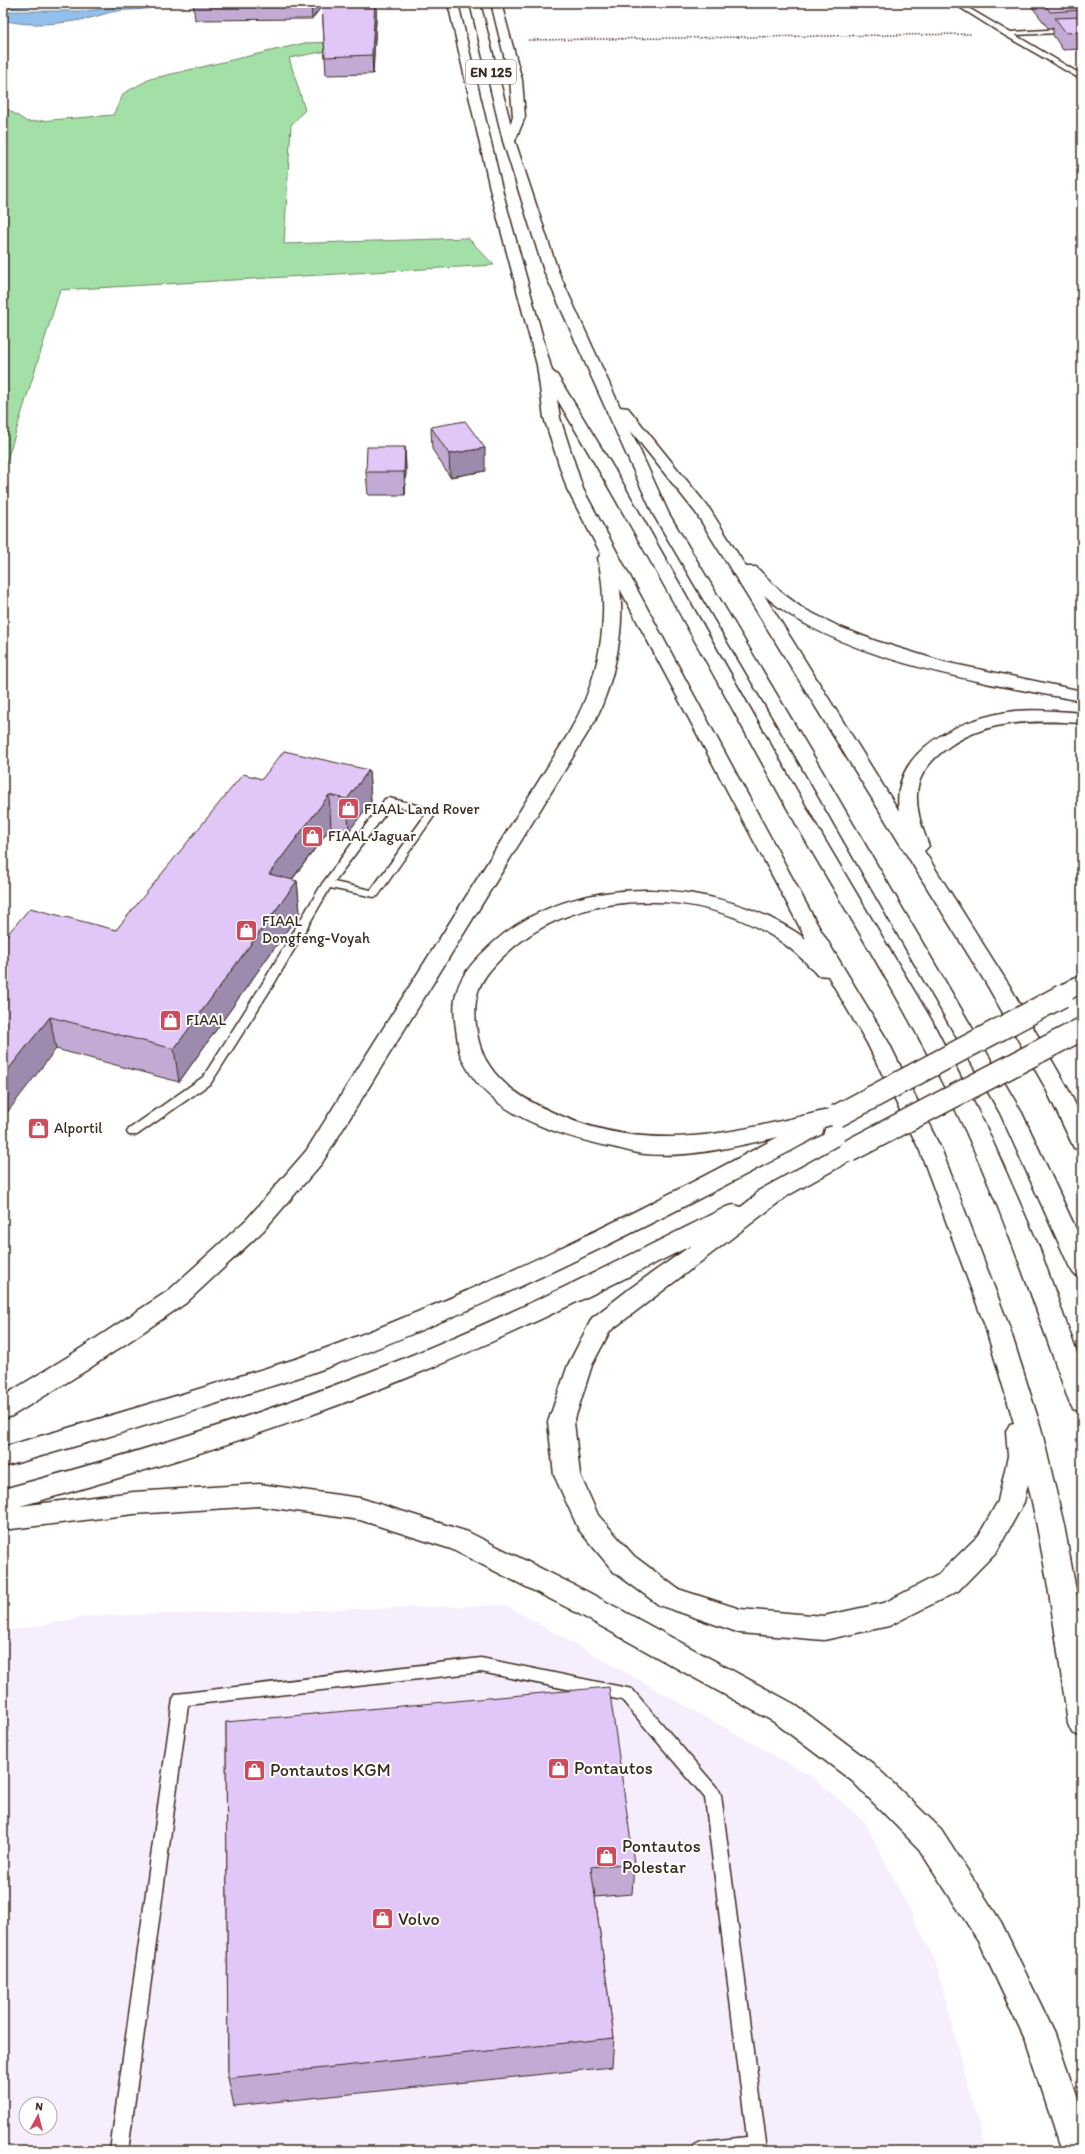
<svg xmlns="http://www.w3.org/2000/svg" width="1085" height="2154" font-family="Itim,sans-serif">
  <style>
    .built { fill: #f6eefd; fill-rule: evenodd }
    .green { fill: #a3e0a7; stroke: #6f8562 }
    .water { fill: #92c0ec; stroke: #6f849a }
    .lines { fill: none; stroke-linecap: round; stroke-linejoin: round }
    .service-casing { stroke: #3b2a1e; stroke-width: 3 }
    .minor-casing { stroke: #3b2a1e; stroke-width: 3 }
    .primary-casing { stroke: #3b2a1e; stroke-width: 3 }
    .path { stroke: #3b2a1e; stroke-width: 1.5; stroke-dasharray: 1.5 1.5; stroke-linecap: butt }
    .service { fill: #fff; fill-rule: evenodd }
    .minor { fill: #fff; fill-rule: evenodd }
    .primary { fill: #fff; fill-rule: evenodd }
    .primary-bridge-casing { stroke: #3b2a1e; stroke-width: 25; stroke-linecap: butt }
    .primary-bridge { stroke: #fff; stroke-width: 22 }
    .wall { fill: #c1abd4; stroke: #3b2a1e }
    .shaded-wall { fill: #9d8bad; stroke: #3b2a1e }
    .building { fill: #e0c7f7; stroke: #3b2a1e }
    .labels { text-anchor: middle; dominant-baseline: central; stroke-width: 4; stroke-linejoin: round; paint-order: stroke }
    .shield { fill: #fff; stroke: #766a62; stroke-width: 1 }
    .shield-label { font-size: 14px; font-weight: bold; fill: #3b2a1e }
    .poi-label { font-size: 15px; fill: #3b2a1e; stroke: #fff; text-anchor: start }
    .near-poi-label { font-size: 18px; fill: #3b2a1e; stroke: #fff; text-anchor: start }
  </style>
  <rect width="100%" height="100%" fill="#fff"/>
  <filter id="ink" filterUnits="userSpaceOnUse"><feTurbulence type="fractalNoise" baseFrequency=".025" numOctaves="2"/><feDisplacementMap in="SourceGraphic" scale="8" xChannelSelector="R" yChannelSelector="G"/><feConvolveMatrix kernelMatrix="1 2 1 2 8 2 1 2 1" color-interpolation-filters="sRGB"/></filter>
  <g filter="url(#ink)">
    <!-- built -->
    <path class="built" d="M505,1605L811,1776L865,1822L935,1960L986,2151H3V1632L89,1616ZM26,2104H50V2128H26Z"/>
    <!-- green -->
    <path class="green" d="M339,42L338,49L289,58L305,110L291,125L284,244L468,238L494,265L60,290L3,473V108H6L27,122L113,115L124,93L150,79L305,43Z"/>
    <!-- water -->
    <path class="water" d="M6,3H38L36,6L6,8L4,7Z
      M148,4L152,7C141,11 130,9 118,11C107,12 97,17 86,19C60,24 28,27 3,20V14L13,11H85Z"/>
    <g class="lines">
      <defs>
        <path id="service" d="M953,3H960L1009,32L1082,28V32L1015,35L1082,75V80L1004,35Z
          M389,798L436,810L437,812L378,896L374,897L330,888L274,984L211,1083L137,1135H129L127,1132L129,1129L203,1077L262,984L322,884L385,799ZM392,805L426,814L371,890L334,882Z
          M481,1658L632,1689L719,1790L721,1795L767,2151H692L695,2145L701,2142L747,2137L705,1798L622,1700L481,1672L188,1705L128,2151H110L173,1699L176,1694Z"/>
        <path id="minor" d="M491,3H501L522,80L525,117L515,141L509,145L503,141L513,117L510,80Z"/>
        <path id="primary" d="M448,3H458L503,193L552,371L557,375L622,482L823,837L932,1021L988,1131L1039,1247L1082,1367V1412L1073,1409L1069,1402C1037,1311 1006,1220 966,1132C913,1016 844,910 782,799C708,665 635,530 557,399L560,418L583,489L816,922L889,1043L942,1151L1009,1326L1041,1428L1064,1525L1082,1623V1737L1072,1733L1068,1724C1057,1643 1046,1563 1028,1484L1024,1502L997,1551L958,1591L889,1626L824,1640L740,1633L659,1605L614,1572L579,1530L554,1475L548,1422L568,1365L592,1318L632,1287L692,1245C602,1290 512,1335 419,1373C290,1427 155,1469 20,1506L134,1492L259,1484L360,1498L468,1532L588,1592L794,1704L872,1763L941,1829L1001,1922L1055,2034L1082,2114V2151H1061L1024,2038L979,1942L919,1849L852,1781L774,1722L568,1608L451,1549L360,1520L259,1506L134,1514L3,1530V1489C138,1453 271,1412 400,1360C512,1315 619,1261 726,1207L734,1205L741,1207L755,1196L758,1191L841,1145L849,1143L857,1145L860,1151L857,1157L787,1196L610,1331L592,1365L574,1422L580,1475L598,1515L634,1556L678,1589L740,1609L824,1616L884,1603L938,1575L979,1535L998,1501L1008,1456L1006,1431L1010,1424L1014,1423L985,1326L920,1151L867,1043L828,976L817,975C746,888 590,876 508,952C498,961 487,972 481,984C470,1005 476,1047 489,1065C503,1087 529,1102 552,1112C653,1158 736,1131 837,1108L845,1111L848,1116L845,1121L824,1127L822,1134C662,1220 501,1302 331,1366C303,1377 274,1385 246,1394C166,1420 84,1444 3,1467V1447C81,1424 159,1402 237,1377C262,1369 288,1362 313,1353C474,1294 627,1218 778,1137C735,1147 689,1158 645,1154C635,1153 626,1150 617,1148C560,1136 485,1115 461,1056C458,1049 458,1042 457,1036C455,1021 452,1006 457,991C462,972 479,956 493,943C575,869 720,877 806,939L620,589C625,632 614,682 595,721L322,1163L263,1231L186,1303L87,1370L12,1416L3,1419V1396L69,1356L168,1291L247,1219L306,1151L567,736C599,683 611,619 598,558L601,554L567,489L544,418L537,365L491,193Z
          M470,3H480L515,141L558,271L620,407L628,408L709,508L746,567H756L781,592L802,608L842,628L876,641L944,662L1082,691V701C989,684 835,660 764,595L899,811C890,748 964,717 1015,711C1037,709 1060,711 1082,713V723C1034,720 987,719 947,748C933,758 922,770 918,786C914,806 922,828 929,846L924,851L1009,985L1067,1087L1082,1118V1150L1074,1148L1045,1087L987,985L696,513L631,431L669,514L811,752L1022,1113L1082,1242V1277L1074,1274L1070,1268L1000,1113L793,752L653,514L544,271L503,141Z
          M1082,975V992C1072,999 1066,1004 1055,1001L1051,996C1058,986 1071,978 1082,975Z"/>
      </defs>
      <!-- service casing -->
      <use href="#service" class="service-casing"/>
      <!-- minor casing -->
      <use href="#minor" class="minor-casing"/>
      <!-- primary casing -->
      <use href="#primary" class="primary-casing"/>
      <!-- path -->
      <path class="path" d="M528,40L971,34"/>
      <!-- service -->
      <use href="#service" class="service"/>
      <!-- minor -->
      <use href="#minor" class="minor"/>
      <!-- primary -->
      <use href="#primary" class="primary"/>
      <defs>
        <path id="primary-bridge" d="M837,1116L1062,996
          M849,1151L1082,1029"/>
      </defs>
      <!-- primary-bridge casing -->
      <use href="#primary-bridge" class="primary-bridge-casing"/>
      <!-- primary-bridge -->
      <use href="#primary-bridge" class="primary-bridge"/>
    </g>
    <!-- wall -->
    <path class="wall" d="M193,3H377L373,74L326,75L322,6L312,19L195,20Z
      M1029,3H1082V49L1063,50L1053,35V28H1048Z
      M431,427L485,471L450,477L432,449Z
      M405,447L406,469L405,495H368L366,472Z
      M369,770L371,802L349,831L331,827L292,880L297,881L300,912L179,1082L56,1049L6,936L116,930L262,779Z
      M226,1722L634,1863L632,1894L595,1897L614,2038L612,2067L234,2106L228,2078Z"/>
    <!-- shaded-wall -->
    <path class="shaded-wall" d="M311,3H322V6L312,19Z
      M375,3H377L373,74L372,55Z
      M405,447L406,469L405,495L404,472Z
      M485,448V471L450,477L449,454Z
      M369,770L371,802L349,831L347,799Z
      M329,795L331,827L272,906L269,874Z
      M297,881L300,912L179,1082L174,1049Z
      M50,1017L56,1049L3,1118V1076Z"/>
    <!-- building -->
    <path class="building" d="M322,3H375L372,55L325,57Z
      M1044,3H1082V10L1050,12Z
      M1082,17V32L1066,33L1055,18Z
      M465,421L485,448L449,454L431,427Z
      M367,447H405L404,472H366Z
      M284,751L369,770L347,799L329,795L269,874L297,881L174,1049L50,1017L3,1076V935L6,936L30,908L116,930L243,774L262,779Z
      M609,1687L634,1863L591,1867L614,2038L228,2078L226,1722Z"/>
  </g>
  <!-- icons -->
  <defs>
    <symbol id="shop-square" viewBox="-11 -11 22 22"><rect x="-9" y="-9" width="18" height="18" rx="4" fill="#d1495b" stroke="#fff"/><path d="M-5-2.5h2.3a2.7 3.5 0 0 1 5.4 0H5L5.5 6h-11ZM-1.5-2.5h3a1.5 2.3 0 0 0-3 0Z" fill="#fff"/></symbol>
  </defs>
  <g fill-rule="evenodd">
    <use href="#shop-square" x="336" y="796" width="25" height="25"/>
    <use href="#shop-square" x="300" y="824" width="25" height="25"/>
    <use href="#shop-square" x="234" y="918" width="25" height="25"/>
    <use href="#shop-square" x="158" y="1008" width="25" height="25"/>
    <use href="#shop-square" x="26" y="1116" width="25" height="25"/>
    <use href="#shop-square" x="546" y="1756" width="25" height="25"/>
    <use href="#shop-square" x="242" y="1758" width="25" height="25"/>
    <use href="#shop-square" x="594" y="1844" width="25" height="25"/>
    <use href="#shop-square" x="370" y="1906" width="25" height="25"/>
  </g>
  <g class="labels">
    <!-- shield labels -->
    <rect class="shield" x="466" y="60" width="50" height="24" rx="3"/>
    <g class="shield-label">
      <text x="491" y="72">EN 125</text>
    </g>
    <!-- poi labels -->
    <g class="poi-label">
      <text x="364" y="809">FIAAL Land Rover</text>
      <text x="328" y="836">FIAAL Jaguar</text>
      <text x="262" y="921">FIAAL<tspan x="262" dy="17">Dongfeng-Voyah</tspan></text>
      <text x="186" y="1020">FIAAL</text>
      <text x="54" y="1128">Alportil</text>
    </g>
    <!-- near-poi labels -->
    <g class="near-poi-label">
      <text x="574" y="1768">Pontautos</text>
      <text x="270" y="1770">Pontautos KGM</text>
      <text x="622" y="1846">Pontautos<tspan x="622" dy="21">Polestar</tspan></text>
      <text x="398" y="1919">Volvo</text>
    </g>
  </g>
  <!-- margin -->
  <rect width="1085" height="2154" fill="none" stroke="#fff" stroke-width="16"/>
  <rect x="8" y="8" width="1069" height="2138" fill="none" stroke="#3b2a1e" stroke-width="1.5" filter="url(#ink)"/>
  <!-- north arrow -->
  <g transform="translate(38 2116) rotate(7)"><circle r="19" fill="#ffffff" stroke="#b1aaa5"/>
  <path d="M0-3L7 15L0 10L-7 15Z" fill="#d1495b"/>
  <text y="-6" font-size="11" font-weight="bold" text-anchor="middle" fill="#3b2a1e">N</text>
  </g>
</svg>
